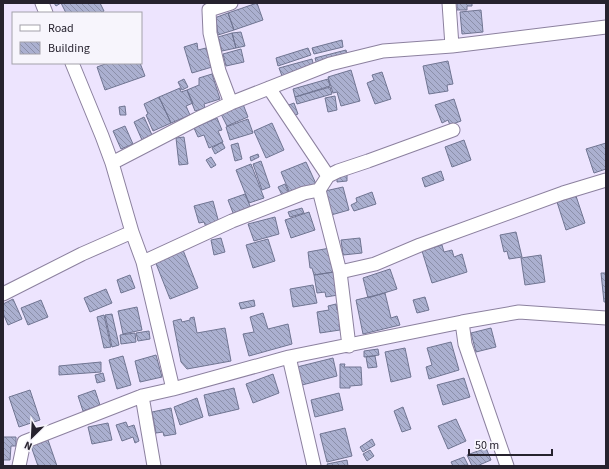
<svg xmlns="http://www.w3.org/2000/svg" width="609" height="469" font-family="'Source Sans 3',sans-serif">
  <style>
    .building { fill: url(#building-back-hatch); stroke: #707592 }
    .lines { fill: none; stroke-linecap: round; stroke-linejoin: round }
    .street-casing { stroke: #8c819f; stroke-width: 15 }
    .street { stroke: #fff; stroke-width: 13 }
  </style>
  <defs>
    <pattern id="building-back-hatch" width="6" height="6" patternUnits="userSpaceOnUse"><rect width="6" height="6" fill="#abb0d0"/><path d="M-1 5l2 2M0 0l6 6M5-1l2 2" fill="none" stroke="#8b8fa9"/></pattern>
  </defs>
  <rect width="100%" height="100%" fill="#ede4fe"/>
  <!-- building -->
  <path class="building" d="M54,3H100L104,11L101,13H66L61,3L56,6Z
    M257,3L263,20L234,30L228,13Z
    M457,3H472V6H467V10H457Z
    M481,10L483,32L462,34L460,12Z
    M228,13L234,30L218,35L216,19L217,17Z
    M241,32L245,46L236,48L232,33Z
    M232,33L236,48L222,51L218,37Z
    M342,40L343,47L314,54L312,48Z
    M197,43L198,50L206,48L212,67L192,73L184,47Z
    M308,48L311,55L278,66L276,58Z
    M241,49L244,62L226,66L223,54Z
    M346,50L348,58L317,65L315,58Z
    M312,59L314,67L282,76L279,68Z
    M448,61L453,84L447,85L448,91L429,94L423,66Z
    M108,63H140L145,76L105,90L97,67Z
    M351,70L360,101L341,106L337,92L333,93L328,77Z
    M382,72L391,99L375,104L367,83L374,80L372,75Z
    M212,74L220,99L204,104L205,108L195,111L187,90L199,85V78Z
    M184,79L188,87L182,90L178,82Z
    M328,79L330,86L295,97L293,89Z
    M330,87L332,94L297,104L295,97Z
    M180,88L181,92L187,90L193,103L186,106L190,115L171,123L159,97Z
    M335,96L337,110L328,112L325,98Z
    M159,97L171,123L153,131L146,115L148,114L144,104Z
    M454,99L461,121L450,125L448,120L442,123L435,105Z
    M294,103L298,114L290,117L286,106Z
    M243,104L248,117L227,126L221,114Z
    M125,106L126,115H120L119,107Z
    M144,117L152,135L142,140L134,122Z
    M217,118L222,130L218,131L223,142L209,148L204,135L198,137L194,128Z
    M248,119L253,133L230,140L226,127Z
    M272,123L284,150L266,158L254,131Z
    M125,126L133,144L121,149L113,131Z
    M184,137L188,164L179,165L176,138Z
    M464,140L471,160L452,167L445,147Z
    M222,142L225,148L215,154L212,148Z
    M238,143L242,159L235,161L231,145Z
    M606,143V169L594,173L586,149Z
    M258,154L259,157L251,161L250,157Z
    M211,157L216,165L211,168L206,160Z
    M261,161L270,187L262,190L253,164Z
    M306,162L317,186L291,196L281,172Z
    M251,164L264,198L249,203L236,170Z
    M441,171L444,180L425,187L422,178Z
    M337,174H347V181L337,182Z
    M285,184L290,196L284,199L278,187Z
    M343,187L349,210L331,215L325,191Z
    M372,192L376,204L354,211L351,205L357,202L356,198Z
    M245,194L252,211L235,218L228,200Z
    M576,196L585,223L566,230L557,202Z
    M213,201L219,223L206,227L204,222L199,223L194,206Z
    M302,208L304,213L290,217L288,212Z
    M309,212L315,230L291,238L285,220Z
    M275,217L279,234L254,241L248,224Z
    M516,232L522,257L509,259L507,251L504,252L500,235Z
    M221,238L225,252L214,255L211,240Z
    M360,238L362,253L343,255L341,240Z
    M268,239L275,261L253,268L246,245Z
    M442,245L444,252L452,250L454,257L462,254L467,272L432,283L422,251Z
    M330,248L334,272L314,275L312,268H310L308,252Z
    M183,250L198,288L170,299L155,261Z
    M541,255L545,282L525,285L521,258Z
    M390,269L397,289L368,298L363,278Z
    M334,272L338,295L326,297L325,292L317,293L314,275Z
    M601,273H606V302H604Z
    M130,275L135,288L121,293L117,280Z
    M313,285L317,303L293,307L290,289Z
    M106,289L112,303L90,312L84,298Z
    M385,293L391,318L397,316L400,325L363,334L356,300Z
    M425,297L429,310L417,313L413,300Z
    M13,299L22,319L8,325L3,313V304Z
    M41,300L48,317L28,325L21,308Z
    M254,300L255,306L241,309L239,303Z
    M336,304L337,310L341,309L343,323L339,324L340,330L320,333L317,312L329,310L328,306Z
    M137,307L142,330L123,334L118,311Z
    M263,313L268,329L288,324L292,344L249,356L243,334L254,332L250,317Z
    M112,314L119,345L112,347L105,315Z
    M104,315L111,347L104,348L97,317Z
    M194,317L197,333L225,328L231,361L187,369L181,362L173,321L181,319L182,322L190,320V318Z
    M491,328L496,347L476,352L471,333Z
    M149,331L150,339L138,341L136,333Z
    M135,333L136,342L121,344L120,335Z
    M451,342L459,370L429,379L426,367L432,365L427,348Z
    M405,348L411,377L391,382L385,352Z
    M378,349L379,355L364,357V351Z
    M156,355L162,377L140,382L135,361Z
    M123,356L131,385L117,389L109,360Z
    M375,356L377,367L368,368L366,357Z
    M333,358L337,376L302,385L297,367Z
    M101,362V372L59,375V366Z
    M340,364H345L344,367H361L362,385L350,386V388H340Z
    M103,373L105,381L97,383L95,375Z
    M273,374L279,393L253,403L246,384Z
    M464,378L470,397L443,405L437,385Z
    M234,388L239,409L209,416L204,395Z
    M30,390L40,420L19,427L9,397Z
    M95,390L100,405L83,411L78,396Z
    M339,393L343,410L315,417L311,400Z
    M197,398L203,417L180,425L174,407Z
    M403,407L411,429L402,432L394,411Z
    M171,408L176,434L164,436L163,432L156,433L152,412Z
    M456,419L466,441L448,449L438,426Z
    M126,422L128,427L134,425L139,441L135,443L133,437L122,441L116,425Z
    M108,423L112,440L92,444L88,427Z
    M345,428L352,456L327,462L320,434Z
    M3,437H16V446H11L10,460H3Z
    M372,439L375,445L363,452L360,447Z
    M48,440L57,466H38L31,446Z
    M486,448L491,460L477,466H472L467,455Z
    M370,450L374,456L367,461L363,454Z
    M464,457L468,465L453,466L451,462Z
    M347,460L348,466H328L327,464Z"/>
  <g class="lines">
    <defs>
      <path id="street" d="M42,3L46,13
        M231,3L209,10L210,33L219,71L231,103
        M449,3L452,46
        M72,63L102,136L112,163L132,232L143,262L173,389
        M269,88L328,176
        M112,163L197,119L231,103L330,64L383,51L452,46L606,27
        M143,262L232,221L304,193L319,190
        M340,272L375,264L420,245L563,193L606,180
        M3,294L82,254L132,232
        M462,322L465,344L507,466
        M349,346L340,272L319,190L328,176L338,171L368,161L453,130
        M289,357L314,466
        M142,396L154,466
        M19,466L24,442L142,396L173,389L289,357L462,322L519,312L606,318"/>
    </defs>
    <!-- street casing -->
    <use href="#street" class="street-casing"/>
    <!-- street -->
    <use href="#street" class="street"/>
  </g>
  <!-- border -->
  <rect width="609" height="469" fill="none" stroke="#26222e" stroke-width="8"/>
  <!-- legend -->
  <rect x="12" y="12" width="130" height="52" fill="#f7f5fc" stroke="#a3a1aa"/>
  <rect x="20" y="25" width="20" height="6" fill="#ffffff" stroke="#a3a1aa"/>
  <text x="48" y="32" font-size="12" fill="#26222e">Road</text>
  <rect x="20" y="42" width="20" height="12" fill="url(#building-back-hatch)" stroke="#a3a1aa"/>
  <text x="48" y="52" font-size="12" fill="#26222e">Building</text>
  <!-- north arrow -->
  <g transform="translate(32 437) rotate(204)" stroke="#f7f5fc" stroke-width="3" paint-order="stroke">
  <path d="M0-3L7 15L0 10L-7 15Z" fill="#26222e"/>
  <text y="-6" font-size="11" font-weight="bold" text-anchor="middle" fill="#26222e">N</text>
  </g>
  <!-- scale -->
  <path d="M469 449v6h83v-6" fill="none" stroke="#26222e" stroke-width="2"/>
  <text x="475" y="449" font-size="12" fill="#26222e" stroke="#f7f5fc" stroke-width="3" paint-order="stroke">50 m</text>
</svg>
